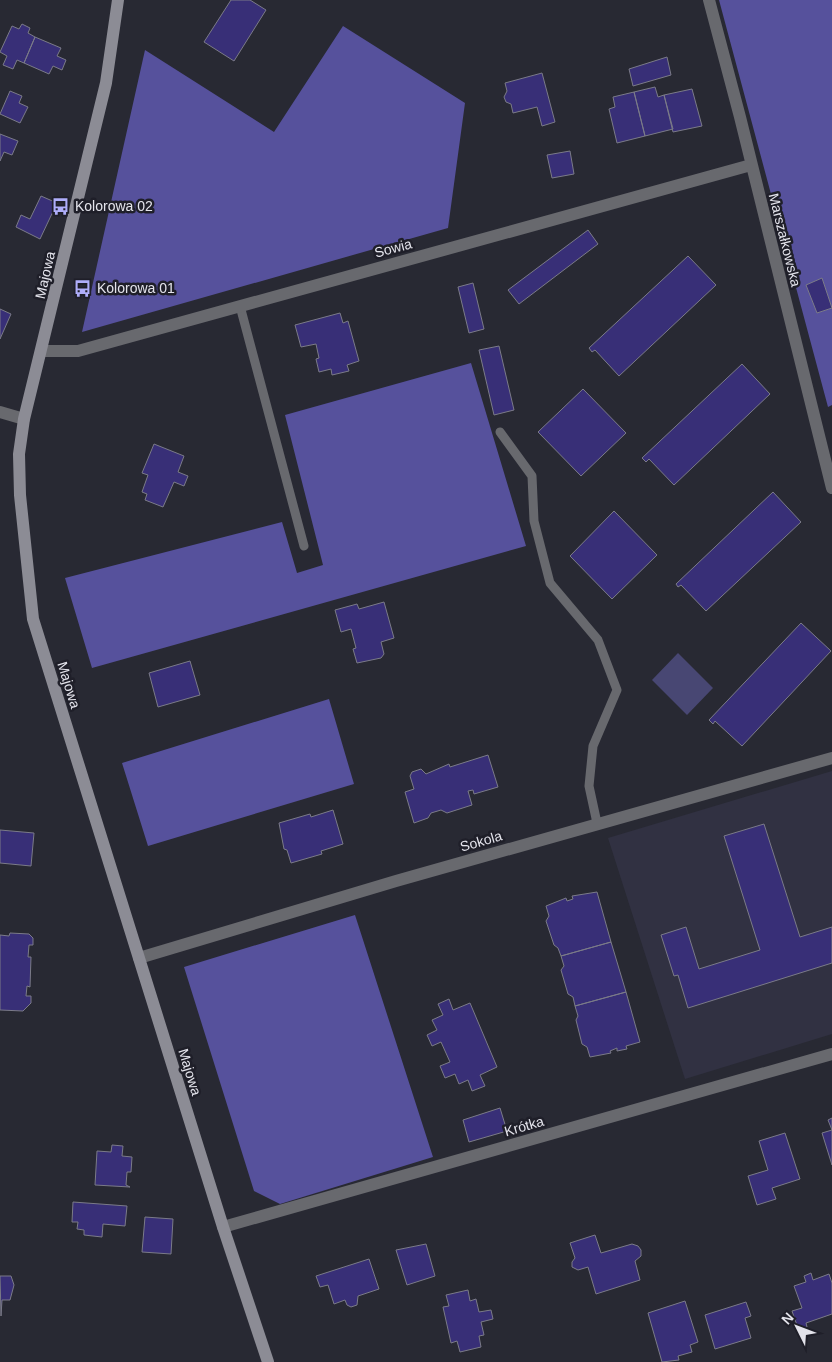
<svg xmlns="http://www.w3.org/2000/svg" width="832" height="1362" font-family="Arial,sans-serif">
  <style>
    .built { fill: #313142 }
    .green { fill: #484773 }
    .forest { fill: #56519c }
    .building { fill: #382f77; stroke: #7b7b88 }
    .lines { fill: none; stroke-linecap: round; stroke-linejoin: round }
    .lane { stroke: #68696e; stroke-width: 9 }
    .street { stroke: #68696e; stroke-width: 12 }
    .secondary { stroke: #8c8c95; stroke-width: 12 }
    .labels { text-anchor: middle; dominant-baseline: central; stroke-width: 5; stroke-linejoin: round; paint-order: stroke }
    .poi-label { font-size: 14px; fill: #e4e4ec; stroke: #1f1f29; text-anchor: start }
    .street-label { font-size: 14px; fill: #e4e4ec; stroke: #1f1f29 }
  </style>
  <rect width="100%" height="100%" fill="#282933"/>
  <!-- built -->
  <path class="built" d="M832,771V1034L685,1079L608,838Z"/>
  <!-- green -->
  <path class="green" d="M678,653L713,688L687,715L652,680Z"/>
  <!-- forest -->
  <path class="forest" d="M719,0H832V405L828,407Z
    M343,26L465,103L448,228L82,332L145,50L274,132Z
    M471,363L526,546L92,668L65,578L282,522L297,573L323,565L285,415Z
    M329,699L354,784L148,846L122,763Z
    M355,915L433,1157L280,1204L254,1191L184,967Z"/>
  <!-- building -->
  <path class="building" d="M231,0H250L266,10L234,61L204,42Z
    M22,24L30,28L28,33L35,37L24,63L17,60L13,69L3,65L7,56L0,52L12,26L19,29Z
    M35,37L61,48L57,56L66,60L62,70L53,66L49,74L24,63Z
    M667,57L671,75L633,86L629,69Z
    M542,73L555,122L542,126L537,107L513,113L511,104L506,102L504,97L507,91L505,83Z
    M655,87L658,97L664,95L673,129L645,136L634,92Z
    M692,89L702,126L673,132L664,95Z
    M10,91L22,96L19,103L28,107L20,123L0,114Z
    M634,92L645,136L617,143L609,109L615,107L613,97Z
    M0,134L18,141L12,155L4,152L0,161Z
    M570,151L574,174L552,178L547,155Z
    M41,196L57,203L40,239L16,227L21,215L30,219Z
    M588,230L598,244L519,304L508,290Z
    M688,256L716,285L619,376L595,350L592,352L589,348Z
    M822,278L832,308L817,313L806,285Z
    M473,283L484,329L469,333L458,287Z
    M0,309L11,314L0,339Z
    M340,313L343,323L348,321L359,361L347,365L349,371L332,375L331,369L319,372L316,359L319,358L316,344L301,347L295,325Z
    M499,346L514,410L494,415L479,350Z
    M742,364L770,394L674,485L649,459L646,462L642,458Z
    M583,389L626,433L581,476L538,432Z
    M154,444L184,456L178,472L188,476L184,486L174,482L163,507L145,500L147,494L142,492L148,475L142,473Z
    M773,492L801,522L706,611L681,585L678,587L676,584Z
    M614,511L657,555L612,599L570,556Z
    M384,602L394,638L381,642L384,654L381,658L357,663L353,649L356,648L351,629L341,632L335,610L357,604L359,609Z
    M801,623L831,651L742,746L715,721L713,724L709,720Z
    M190,661L200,695L158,707L149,673Z
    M488,755L498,787L474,794L473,790L468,791L472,805L447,813L441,810L431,813L428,818L414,823L405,792L414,789L410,776L412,772L421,769L426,774L449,764L450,767Z
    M333,810L343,844L321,851L322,854L291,863L287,850L284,849L279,823L310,814L311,817Z
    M764,824L800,937L832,927V963L688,1008L678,975L674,976L661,935L686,927L699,969L760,950L724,836Z
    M0,830L34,833L31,866L0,863Z
    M597,892L611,942L561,956L558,948L554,945L546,921L549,916L546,906L566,898L567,901L573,899L572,896Z
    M10,933L29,934L33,938V945H29L28,957H31L30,987L27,986L26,996H31V1003L23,1011L0,1010V935L9,936Z
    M611,942L626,992L575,1006L573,997L568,994L561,970L564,966L561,956Z
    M626,992L640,1042L626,1046L627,1049L617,1051V1048L610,1051L611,1053L590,1057L587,1047L582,1044L576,1020L578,1016L575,1006Z
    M449,999L453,1010L470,1003L497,1067L480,1075L485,1086L472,1091L468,1080L459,1084L455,1074L445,1078L440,1066L450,1062L441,1042L432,1046L427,1035L437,1030L432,1020L443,1015L438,1004Z
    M500,1108L507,1131L469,1142L463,1120Z
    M832,1118V1165L822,1133L832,1130L828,1120Z
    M785,1133L800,1179L772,1188L776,1199L757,1205L748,1176L768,1170L759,1141Z
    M112,1145L123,1146L122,1156L132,1157L131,1172H127L126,1185L130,1187L95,1185L97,1151L111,1152Z
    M73,1202L127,1206L125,1226L103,1224L102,1237L84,1235V1230L77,1229L78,1222H72Z
    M145,1217L173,1219L171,1254L142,1252Z
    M595,1235L601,1253L632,1244L638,1246L641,1250V1256L635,1261L640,1280L596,1294L588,1267L578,1270L572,1267V1262L575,1258L570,1243Z
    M426,1244L435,1276L407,1285L396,1250Z
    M369,1259L379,1289L358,1296L357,1305L351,1307L347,1305L345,1300L334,1304L328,1285L320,1287L316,1276Z
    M811,1273L813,1280L829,1274L832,1283V1314L806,1323L807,1327L799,1331L792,1311L802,1308L794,1286L806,1282L804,1276Z
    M0,1276H11L14,1285L10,1300H2L1,1316Z
    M468,1290L470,1301L476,1299L479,1312L491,1310L493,1319L481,1322L484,1335L479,1336L481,1347L460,1352L457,1341L451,1343L443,1307L449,1306L446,1295Z
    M685,1301L698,1342L690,1345L692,1352L678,1356L679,1360L662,1362L648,1313Z
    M746,1302L751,1316L745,1318L751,1338L715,1349L705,1315Z"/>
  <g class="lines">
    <!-- lane -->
    <path class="lane" d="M240,306L304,546
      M500,432L532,476L534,521L550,583L598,640L617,690L593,746L589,786L597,823"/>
    <!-- street -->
    <path class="street" d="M709,0L740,117L832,488
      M42,351H78L751,165
      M0,412L24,419
      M139,958L396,881L832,758
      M223,1227L832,1054"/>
    <!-- secondary -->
    <path class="secondary" d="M118,0L106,83L24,419L19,454L20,495L33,619L223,1227L268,1362"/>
  </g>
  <!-- icons -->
  <defs>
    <symbol id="bus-bare" viewBox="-9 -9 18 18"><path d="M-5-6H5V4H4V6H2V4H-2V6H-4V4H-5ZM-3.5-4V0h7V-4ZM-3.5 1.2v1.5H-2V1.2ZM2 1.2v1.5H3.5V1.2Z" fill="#afaefa" stroke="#1f1f29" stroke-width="2.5" paint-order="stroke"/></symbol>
  </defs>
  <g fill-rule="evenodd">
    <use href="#bus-bare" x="48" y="194" width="25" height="25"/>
    <use href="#bus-bare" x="70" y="276" width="25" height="25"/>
  </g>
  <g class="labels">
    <!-- poi labels -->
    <g class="poi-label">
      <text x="75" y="206">Kolorowa 02</text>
      <text x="97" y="288">Kolorowa 01</text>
    </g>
    <!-- street labels -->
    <g class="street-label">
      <text transform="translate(785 240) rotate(76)">Marszałkowska</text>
      <text transform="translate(393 248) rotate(-15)">Sowia</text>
      <text transform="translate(45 275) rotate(-77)">Majowa</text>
      <text transform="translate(69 685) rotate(73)">Majowa</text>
      <text transform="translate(481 841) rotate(-16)">Sokola</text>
      <text transform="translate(190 1072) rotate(73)">Majowa</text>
      <text transform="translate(524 1126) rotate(-16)">Krótka</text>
    </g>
  </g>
  <!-- north arrow -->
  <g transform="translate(797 1327) rotate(312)" stroke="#1f1f29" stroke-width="4" paint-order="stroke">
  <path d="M0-4L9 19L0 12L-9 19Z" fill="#e4e4ec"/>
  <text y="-8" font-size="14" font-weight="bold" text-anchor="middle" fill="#e4e4ec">N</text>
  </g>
</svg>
